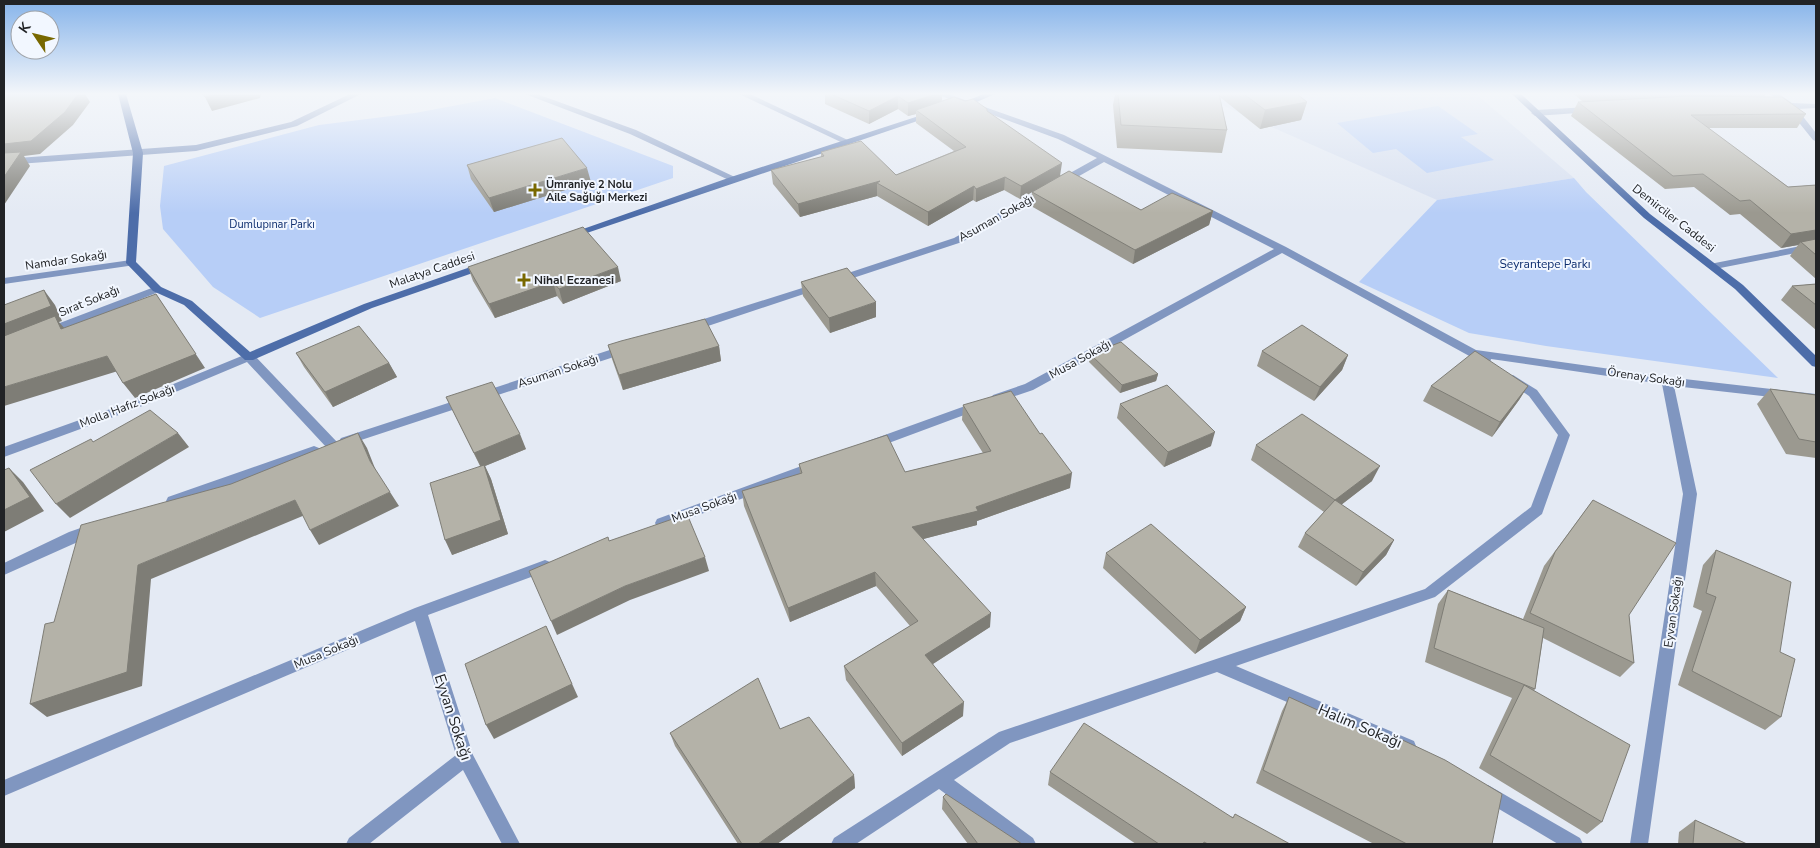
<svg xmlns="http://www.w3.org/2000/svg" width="1820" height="848" font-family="'Nunito Sans',sans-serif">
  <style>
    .built { fill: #d6dff0 }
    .green { fill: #b7cef7 }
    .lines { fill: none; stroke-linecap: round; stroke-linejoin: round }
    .street { fill: #8096c0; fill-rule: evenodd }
    .secondary { fill: #4d6da9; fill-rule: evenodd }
    .wall { fill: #9b9990 }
    .shaded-wall { fill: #7e7d76 }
    .building { fill: #b4b2a8; stroke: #7e7d76 }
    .poi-dot { fill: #786800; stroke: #f2f7ff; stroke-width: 2 }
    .labels { text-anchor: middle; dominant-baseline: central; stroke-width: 4; stroke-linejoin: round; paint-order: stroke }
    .far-poi-label { font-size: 11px; font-weight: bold; fill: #212326; stroke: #f2f7ff; text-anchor: start }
    .far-park-label { font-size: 11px; fill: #0d2d6e; stroke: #f2f7ff }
    .street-label { font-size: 12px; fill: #212326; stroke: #f2f7ff }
    .park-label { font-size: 12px; fill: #0d2d6e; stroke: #f2f7ff }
    .poi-label { font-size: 12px; font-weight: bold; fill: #212326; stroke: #f2f7ff; text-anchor: start }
    .near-street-label { font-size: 15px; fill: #212326; stroke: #f2f7ff }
  </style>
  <rect width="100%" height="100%" fill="#e4eaf4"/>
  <!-- built -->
  <path class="built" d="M1197,94H1476L1574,178L1437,200Z"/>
  <!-- green -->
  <path class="green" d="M495,98L673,166V178L260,318L213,287L163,229L160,206L164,166L319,125L415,113Z
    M1438,106L1478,134L1461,137L1494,160L1427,173L1396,149L1373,153L1337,123Z
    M1574,178L1586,192L1778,378L1546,346L1469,333L1359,282L1437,200Z"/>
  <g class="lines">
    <!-- street -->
    <path class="street" d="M350,94H361L297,126L196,151L4,165V159L196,145L291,122Z
      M525,94H537L636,130L739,179L734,182L731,181L630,134Z
      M739,94H750L852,142L845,144Z
      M936,94H948L1064,135L1286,247L1476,350L1667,377L1816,394V402L1674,386L1697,494L1648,844H1630L1683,494L1662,384L1491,359L1490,363H1482L1282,253L1033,390L997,402L993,401L991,398L993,395L1025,384L1274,249L1104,162L962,242L841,282H833L832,280L833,278L954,238L1097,158L1058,139Z
      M1770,94H1779L1792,103L1816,104V108L1797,109L1816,133V141L1813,140L1788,109L1776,108V104L1781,103Z
      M1589,107L1593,110L1592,112L1535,116L1531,113L1535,110Z
      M1816,243V249L1715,269L1710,266L1715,263Z
      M131,260L135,261V265L4,284V278Z
      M818,283L822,284L823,286L822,288L696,330H688L686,327L688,324Z
      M157,286L161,287L162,289L161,291L52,335L48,336L42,332L44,329Z
      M625,345L631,349L629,352L349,444L345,446L339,441L341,438Z
      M249,353L253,354L337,442L338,445L337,448H327L247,362L135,409L4,457V447L127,403Z
      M1513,375L1537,390L1570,435L1542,514L1435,597L1236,666L1414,741L1416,746L1414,751L1408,754L1402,751L1217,672L1010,743L954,780L1033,838L1036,844H1013L939,789L856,844H831L834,838L999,732L1425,589L1531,507L1558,435L1529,396L1509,382L1507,379L1509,376Z
      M979,401L983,402L985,405L983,408L878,447H868L867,444L868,441Z
      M314,446L319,448L320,451L319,454L173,506L168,505L166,501L168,497Z
      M815,461L820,463L822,466L820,469L667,527L662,528L657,527L655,523L657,519Z
      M95,523L100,524L102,528L100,532L4,575V563L69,532Z
      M545,560L550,562L552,566L550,570L428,615L473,755L520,844H502L463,770L369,844H346L349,838L456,755L415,621L4,796V780L415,608Z
      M1488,785L1580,838L1583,844H1558L1482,799L1479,793L1482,787Z"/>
    <!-- secondary -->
    <path class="secondary" d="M118,94H126L143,153L136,262L161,287L192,301L250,352L364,304L482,263H490L491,265L490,267L372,308L253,360H245L184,305L153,291L126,263L133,153Z
      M983,94H995L963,108L956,106Z
      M1512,94H1521L1650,214L1743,285L1816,356V367L1812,366L1735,289L1644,218Z
      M928,113L935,115L575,237L571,238L566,235L731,177Z"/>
  </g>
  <!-- wall -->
  <path class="wall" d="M825,94H942V101L987,112L1061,176L1141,210L1213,211L1209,225L1133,264L1031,206L1032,192L1020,199L1004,190L976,202L973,200L928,226L877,196L800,217L773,184L771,170L821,157V152L896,175L954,151L916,123V114L908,116L898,109L869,124L825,104Z
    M1115,94H1297L1307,102L1301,120L1260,129L1220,97L1227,130L1222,153L1117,148L1113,105Z
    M1574,94H1765L1764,97L1806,114L1797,128H1708L1788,187L1816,185V279L1790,256L1798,245L1781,248L1740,214L1730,215L1694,187L1665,189L1571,116L1578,102H1583Z
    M467,165L591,182L494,212L471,179Z
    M468,267L621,281L563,304L557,296L495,318L473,281Z
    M801,282L876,317L830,333L803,296Z
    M1816,284V330L1781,300L1792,286Z
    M608,345L719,346L721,361L623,390L612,359Z
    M1262,351L1348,355L1342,370L1314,401L1257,366Z
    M296,353L389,363L397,377L333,407L304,367Z
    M1090,354L1158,374L1156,381L1120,393L1089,362Z
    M1431,386H1528L1519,400L1492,437L1423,401Z
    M1770,389L1816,395V458L1786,454L1757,404Z
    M446,397L526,449L485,466L491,479L508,534L452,555L480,466Z
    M1120,404L1211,446L1164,467L1117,418Z
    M963,405L1070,488L977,521V525L923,539L990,627L933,664L963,716L902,756L846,680L844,666L910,626L876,586L790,622L744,506L742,491L800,474L799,464L905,472L983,453L962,420Z
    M1256,445L1372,481L1341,505L1394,540L1386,555L1356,586L1298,547L1305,533L1324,512L1251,460Z
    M1593,500L1629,615L1634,663L1620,677L1543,638L1535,689L1534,690L1602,822L1587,834L1479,768L1512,698L1425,662L1438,604L1448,590L1523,619L1544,566Z
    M1716,550L1780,652L1781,717L1765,730L1678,685L1702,611L1693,607L1703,565Z
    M1106,553L1246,607L1240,621L1195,654L1103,568Z
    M1289,697L1390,743L1394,736L1492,844H1374L1256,783L1282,711Z
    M780,729L854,775L855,788L777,844H738L675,746L670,733Z
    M1050,772L1233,817L1290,844H1136L1048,785Z
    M943,797L1022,844H968L942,809Z
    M1695,820L1747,844H1678L1679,832Z"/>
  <!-- shaded-wall -->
  <path class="shaded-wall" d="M78,94H85L90,102L73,125L40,154L24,156L30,166L4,205V144Z
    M218,94H261L260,98L212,111L205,97Z
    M936,94H942V105L916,110V114L908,116V103Z
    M898,96V109L869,124V111Z
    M1307,102L1301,120L1260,129L1265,110Z
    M1062,163L1060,176L1020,199L1021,186Z
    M587,168L591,182L494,212L489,198Z
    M1005,177L1004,190L976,202V189Z
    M880,181L877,183V196L800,217L798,204Z
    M974,186L973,200L928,226V212Z
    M1213,211L1209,225L1133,264L1135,250Z
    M1816,230V242H1801L1798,245L1781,248L1791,234Z
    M618,267L621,281L563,304L559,289Z
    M553,282L557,296L495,318L489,304Z
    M44,290L55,305L62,321L59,322L66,330L4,340V324Z
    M156,294L205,368L135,398L123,383Z
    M876,302V317L830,333L829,318Z
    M719,346L721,361L623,390L619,375Z
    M1348,355L1342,370L1314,401L1320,387Z
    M107,356L118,371L4,406V387Z
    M389,363L397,377L333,407L325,392Z
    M1158,374L1156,381L1120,393L1122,385Z
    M1528,386L1519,400L1492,437L1500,422Z
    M1215,432L1211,446L1164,467L1168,452Z
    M178,433L189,447L70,518L56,504Z
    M358,433L367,448L378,476L370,461Z
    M520,434L526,449L485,466L491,479L508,534L452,555L445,540L481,467L474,453Z
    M1380,466L1372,481L1328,515L1335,500Z
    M9,468L23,482L44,511L4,532V510Z
    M1072,473L1070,488L977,521V525L912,542V527L976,507Z
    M390,492L399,506L319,545L310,530Z
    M295,500L305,515L151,579L142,686L47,717L30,704L138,565Z
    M1394,540L1386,555L1356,586L1363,572Z
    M705,557L709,571L630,600L557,635L551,621L625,586Z
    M875,572L876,586L790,622L788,608Z
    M1246,607L1240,621L1195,654L1200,640Z
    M991,613L990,627L925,669V655Z
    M546,626L578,697L494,739L486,725Z
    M964,702L963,716L902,756V743Z
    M854,775L855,788L777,844H758Z"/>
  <!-- building -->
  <path class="building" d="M4,94H78L65,112L31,141L4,144Z
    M203,94H218L205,97Z
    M831,94H936L908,103L898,96L869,111Z
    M1118,94H1219L1227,130L1121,125Z
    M1244,94H1297L1307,102L1265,110Z
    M1687,96L1782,97L1806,114L1691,115L1788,187L1816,185V230L1791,234L1750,200L1740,201L1703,174L1673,176L1578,102Z
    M954,97L965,101L973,99L987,109V111L1062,163L1021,186L1005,177L976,189L974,186L928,212L877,183L880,181L798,204L771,170L824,156L821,152L861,141L896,175L966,147L916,110Z
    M562,138L587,168L489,198L467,165Z
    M21,152L4,177V153Z
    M1069,171L1141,210L1172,193L1213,211L1135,250L1032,192Z
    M583,227L618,267L559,289L553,282L489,304L468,267Z
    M1816,239V255L1801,242Z
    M847,268L876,302L829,318L801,282Z
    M1816,284V305L1792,286Z
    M44,290L51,306L4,324V305Z
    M156,294L196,354L123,383L107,356L4,387V336L55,316L61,329Z
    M705,319L719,346L619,375L608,345L621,341Z
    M1302,325L1348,355L1320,387L1262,351Z
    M359,326L389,363L325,392L296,353Z
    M1121,342L1158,374L1122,385L1090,354Z
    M1475,351L1528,386L1500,422L1431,386Z
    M492,382L520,434L474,453L446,397Z
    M1167,385L1215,432L1168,452L1120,404Z
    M1770,389L1816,395V442L1799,439Z
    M1011,391L1040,434L1042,433L1072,473L976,507L978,511L912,527L991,613L925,655L964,702L902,743L844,666L918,621L875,572L788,608L742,491L802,473L799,464L887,435L905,472L991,451L963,405Z
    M150,410L178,433L56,504L30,470L91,439L93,442Z
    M1302,414L1380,466L1335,500L1256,445Z
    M358,433L370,461L390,492L310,530L295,500L138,565L127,672L30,704L45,624L54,622L81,525L231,484Z
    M484,465L501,520L445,540L430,483Z
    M9,468L30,497L4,510V470Z
    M1335,500L1394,540L1363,572L1305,533Z
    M1593,500L1676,543L1629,615L1634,663L1530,613L1555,552Z
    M687,514L705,557L625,586L551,621L529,571L608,537L609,541Z
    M1151,524L1246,607L1200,640L1106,553Z
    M1716,550L1791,582L1780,652L1795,659L1781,717L1692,671L1716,597L1706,593Z
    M1448,590L1544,628L1535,689L1434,648Z
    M546,626L572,684L486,725L465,664Z
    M758,678L780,729L809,717L854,775L758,844H742L670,733Z
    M1524,685L1630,745L1602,822L1490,755Z
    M1289,697L1392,744L1394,736L1445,760L1502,794L1492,844H1407L1263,770Z
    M1084,723L1233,818L1235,814L1290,844H1208L1204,842L1203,844H1159L1050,772Z
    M946,794L1022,844H978L943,797Z
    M1695,820L1747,844H1693Z"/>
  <!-- sky -->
  <linearGradient id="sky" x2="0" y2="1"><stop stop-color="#87b4ea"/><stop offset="0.44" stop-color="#f3f6fa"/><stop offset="1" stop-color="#f3f6fa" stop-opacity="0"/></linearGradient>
  <rect width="1820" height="213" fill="url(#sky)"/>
  <!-- markers -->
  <g class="poi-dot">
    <path d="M532.5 182.5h5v5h5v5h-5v5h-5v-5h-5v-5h5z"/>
    <path d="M521.5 272.5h5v5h5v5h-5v5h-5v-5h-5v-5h5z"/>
  </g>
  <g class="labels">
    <!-- far-poi labels -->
    <g class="far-poi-label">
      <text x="546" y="184">Ümraniye 2 Nolu<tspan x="546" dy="13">Aile Sağlığı Merkezi</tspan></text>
    </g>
    <!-- far-park labels -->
    <g class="far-park-label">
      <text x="272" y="224">Dumlupınar Parkı</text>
    </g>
    <!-- street labels -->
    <g class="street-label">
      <text transform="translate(996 218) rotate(-29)">Asuman Sokağı</text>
      <text transform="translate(1674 218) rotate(38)">Demirciler Caddesi</text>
      <text transform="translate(66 260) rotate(-8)">Namdar Sokağı</text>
      <text transform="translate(432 270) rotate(-19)">Malatya Caddesi</text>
      <text transform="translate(89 301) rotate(-22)">Sırat Sokağı</text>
      <text transform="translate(1080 359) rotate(-29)">Musa Sokağı</text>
      <text transform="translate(558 371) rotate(-18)">Asuman Sokağı</text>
      <text transform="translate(1646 377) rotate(8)">Örenay Sokağı</text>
      <text transform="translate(127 406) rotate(-21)">Molla Hafız Sokağı</text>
      <text transform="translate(704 507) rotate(-20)">Musa Sokağı</text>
      <text transform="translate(1673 612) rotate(-82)">Eyvan Sokağı</text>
      <text transform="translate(326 652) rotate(-23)">Musa Sokağı</text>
    </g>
    <!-- park labels -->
    <g class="park-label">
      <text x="1545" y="264">Seyrantepe Parkı</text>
    </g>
    <!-- poi labels -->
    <g class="poi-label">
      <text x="534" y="280">Nihal Eczanesi</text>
    </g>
    <!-- near-street labels -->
    <g class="near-street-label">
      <text transform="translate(453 717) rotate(72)">Eyvan Sokağı</text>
      <text transform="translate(1360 726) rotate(23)">Halim Sokağı</text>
    </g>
  </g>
  <!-- border -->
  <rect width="1820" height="848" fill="none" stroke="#212326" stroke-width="10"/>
  <!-- north arrow -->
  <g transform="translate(35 35) rotate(305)"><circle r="24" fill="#f2f7ff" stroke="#9ea2a8"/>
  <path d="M0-4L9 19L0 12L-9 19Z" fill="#786800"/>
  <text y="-8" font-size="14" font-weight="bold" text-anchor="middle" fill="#212326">K</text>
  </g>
</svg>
